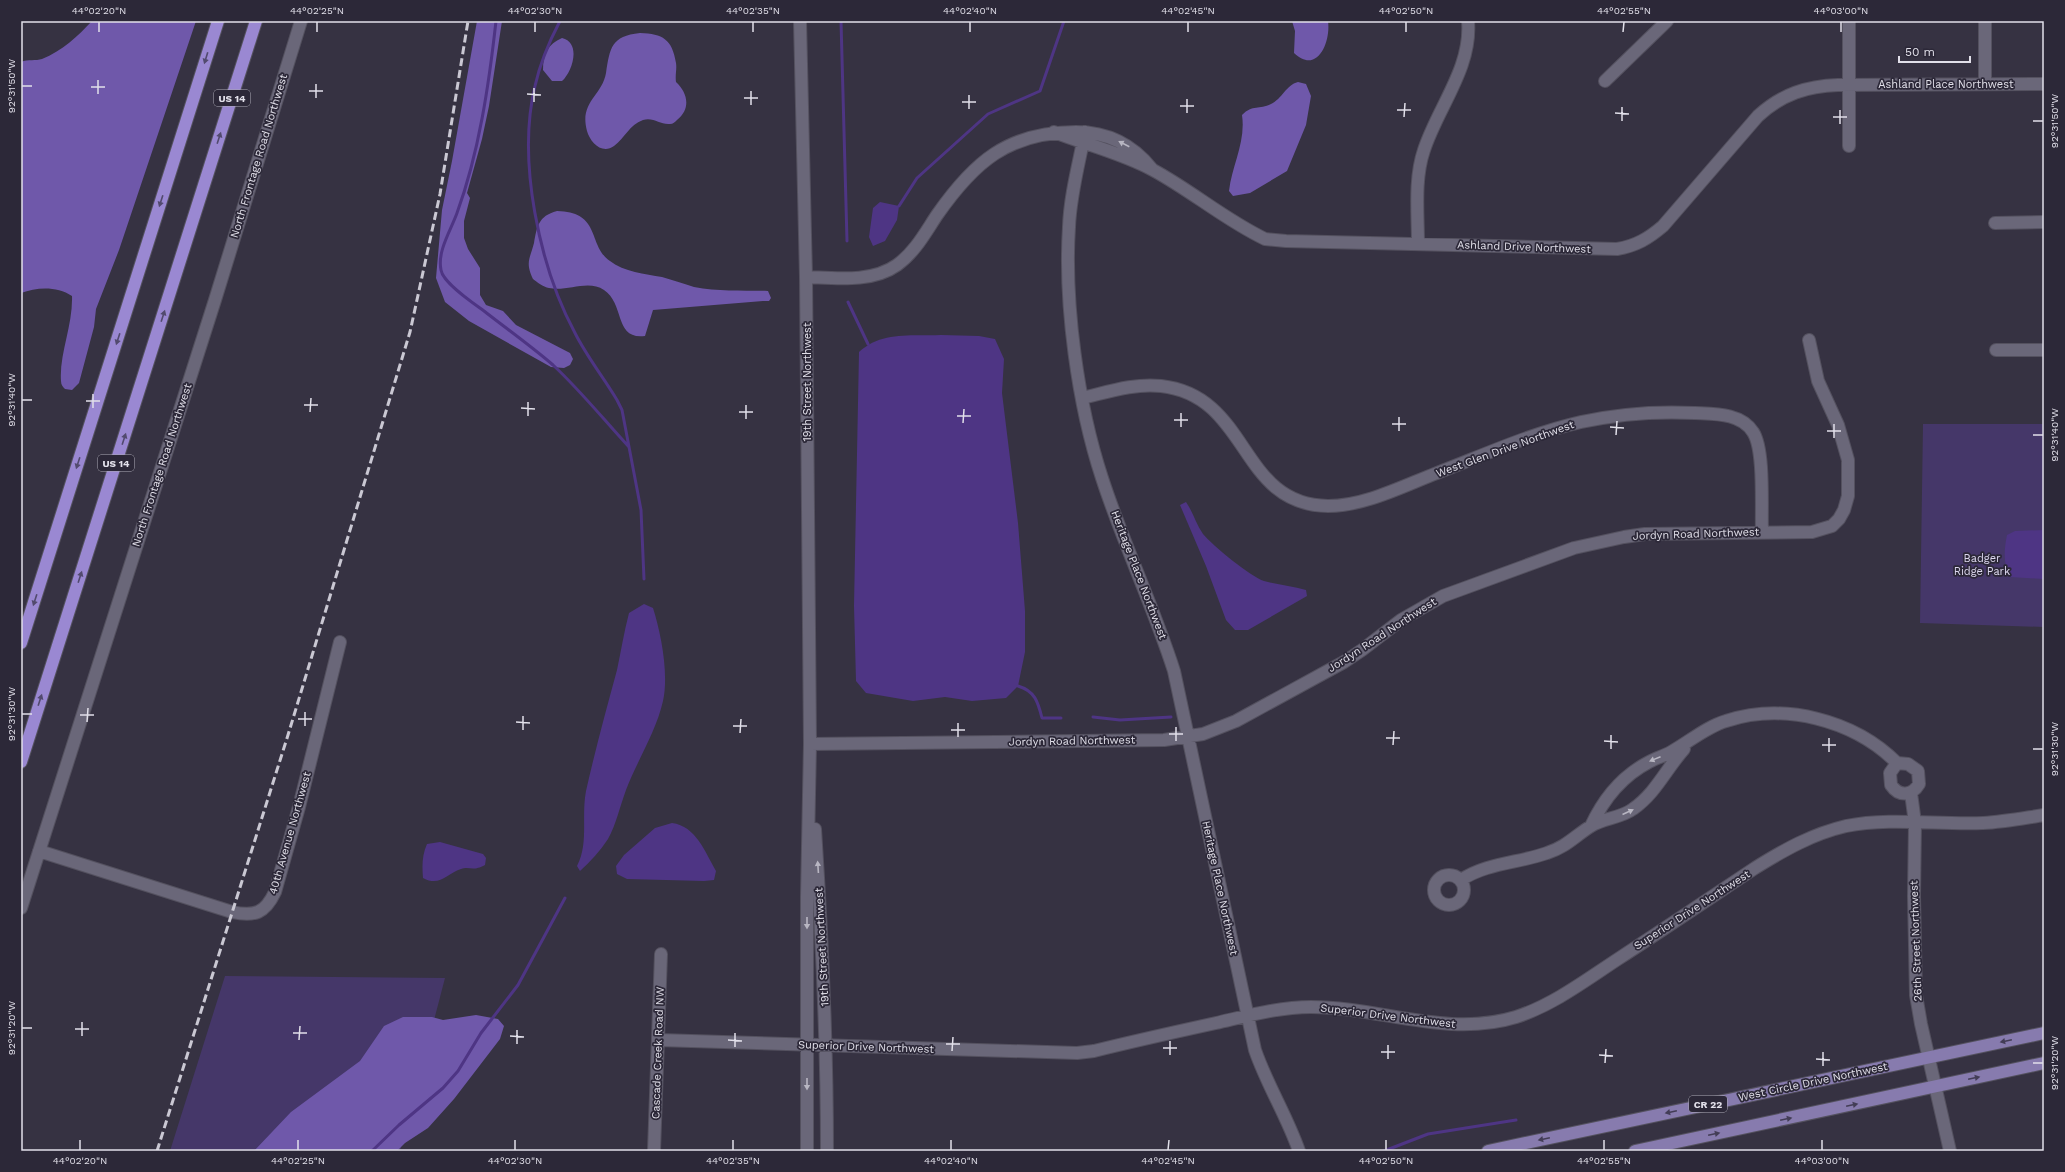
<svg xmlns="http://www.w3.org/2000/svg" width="2065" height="1172" font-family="'Work Sans',sans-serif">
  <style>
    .green { fill: #453769 }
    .forest { fill: #6f58aa }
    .water { fill: #4e3584 }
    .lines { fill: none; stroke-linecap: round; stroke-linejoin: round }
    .stream { stroke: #4e3584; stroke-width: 3 }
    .minor-casing { stroke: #54515f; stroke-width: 14 }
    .major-casing { stroke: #54515f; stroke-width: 14 }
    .highway-casing { stroke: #54515f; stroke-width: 14 }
    .minor { stroke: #6a6779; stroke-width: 12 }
    .major { stroke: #877bae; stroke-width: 12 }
    .highway { stroke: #9a88d2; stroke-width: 12 }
    .rail { stroke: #cac8d3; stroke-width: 3; stroke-dasharray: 8 4; stroke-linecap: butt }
    .oneway { fill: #524a6e }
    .oneway2 { fill: #b8b6c2 }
    .oneway3 { fill: #433d56 }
    .ticks { fill: none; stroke: #e2e0ea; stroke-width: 1.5 }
    .labels { text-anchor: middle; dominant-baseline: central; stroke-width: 3.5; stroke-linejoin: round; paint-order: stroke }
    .shield { fill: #2c2838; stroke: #aba9b5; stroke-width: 1 }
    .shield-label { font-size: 10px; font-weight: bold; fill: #e2e0ea }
    .street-label { font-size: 11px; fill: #e2e0ea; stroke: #2c2838 }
    .park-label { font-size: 11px; fill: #dcd7ee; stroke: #2c2838 }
    .neatline { fill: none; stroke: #e2e0ea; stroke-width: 1.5 }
    .ticks-label { font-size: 10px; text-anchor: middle; fill: #e2e0ea }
  </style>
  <rect width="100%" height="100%" fill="#363242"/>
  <!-- green -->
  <path class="green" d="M1923,424H2044V627L1920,623Z
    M225,976L445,978L400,1151H170Z"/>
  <!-- forest -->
  <path class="forest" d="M92,21H196L119,250L96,309L94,327L79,383L72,390L65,389C63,387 61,385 61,381C59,355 73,325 72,296C57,286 37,287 21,293V62C28,59 36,61 42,59C62,51 78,36 92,21Z
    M477,21H502L489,106L482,139L467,193L470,198L464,221V238L468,249L480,268V295L486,305L503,311L516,325L570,353L573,359L570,365L564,368L551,367L469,321L445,302L436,278L442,210L452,161Z
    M1292,21H1328C1331,42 1317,75 1294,53L1295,31Z
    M640,33C663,34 672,39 676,63C677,69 675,75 676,82C688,93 691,109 677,120C675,122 673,124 670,124C660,125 654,117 643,120C629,125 625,138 614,146C602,155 590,142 587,131C579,102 602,96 606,73C610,48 611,36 640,33Z
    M562,38C582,43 572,72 562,81H552L543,70C543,54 548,44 562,38Z
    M1298,82L1306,84L1311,96L1306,125L1287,171L1250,193L1233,196L1229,191C1232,165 1246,142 1242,115C1253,104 1259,110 1271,104C1282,99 1286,85 1298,82Z
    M557,211C602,212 587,245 610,261C624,272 645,274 662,277C673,280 684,284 694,287C719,292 743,290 768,291L771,298L769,301H763L653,310L645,336C614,340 625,304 604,290C588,279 567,292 549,288C543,287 537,282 533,279C525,262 530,259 534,243C537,227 538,216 557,211Z
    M476,1015L498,1019L504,1026L500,1039L454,1099L428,1128L405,1143L397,1151H254L291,1112L360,1061L384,1026L403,1017H432L443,1020Z"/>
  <!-- water -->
  <path class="water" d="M880,202L899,206L897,220L885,241L873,246L869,237L873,208Z
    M941,335L979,336L995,339L1004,359L1002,393L1018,523L1025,611V652L1018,686L1006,698L972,701L945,697L913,701L866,693L856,681L854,606L859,352C881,331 912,336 941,335Z
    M1186,502C1193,512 1196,524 1203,534C1212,545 1251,577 1264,581C1278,585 1292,586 1306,590L1307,596L1248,630H1235L1226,620L1206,566L1180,505Z
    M2044,530V579L2010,577C2003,564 2004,550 2007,535L2015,531Z
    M644,604L653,608C661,633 669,674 663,701C656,732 637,761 626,790C620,806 616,825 608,839C600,851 591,861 580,871L577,866C589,843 581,817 586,791C595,751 606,710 617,670C621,651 624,632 629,613Z
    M672,823C696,826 705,852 716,871L714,880L704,881L627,879L617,874L616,866L624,855L655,828Z
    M440,842L483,854L486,858L485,865C472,872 470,866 461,869C446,874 440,887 423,878C422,866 422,855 427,844Z"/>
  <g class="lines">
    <!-- stream -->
    <path class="stream" d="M496,21C489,84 479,153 457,213C451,230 437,251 441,270C443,283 473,303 484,311C507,329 531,346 553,365C580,390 604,420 629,447
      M560,21C549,42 540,63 535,86C517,160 539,266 575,333C587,357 604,378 617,400L622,410L641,510L644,579
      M841,21L847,241
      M899,206L917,178L988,114L1040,91L1064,21
      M848,302L868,344
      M1018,686C1035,691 1038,702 1042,718H1061
      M1093,717L1120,720L1171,717
      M372,1151L399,1125L443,1088L458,1071L481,1033L518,985L565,898
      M1384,1151L1428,1134L1516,1120"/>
    <defs>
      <path id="minor" d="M800,21L806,277L810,744L807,897V1151
        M1605,81L1667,21
        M1985,83V21
        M1054,132C1087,145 1122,153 1153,170C1192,191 1225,220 1265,239L1286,241L1617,249C1636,246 1649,238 1663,226L1758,116C1782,94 1807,86 1838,85L2044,84
        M1085,132C1079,163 1070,196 1069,227C1064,304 1078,405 1102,478C1123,543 1153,605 1174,671L1255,1050C1267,1085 1287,1116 1299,1151
        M1849,146V21
        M1995,223L2044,222
        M1418,244C1418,214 1414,179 1424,150C1438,107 1472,68 1468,21
        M806,277C835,278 872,283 897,265C915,252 925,233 937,215C974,162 1008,132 1076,132C1107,132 1133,145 1152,169
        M1996,350H2044
        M1082,398C1108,392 1134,383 1161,386C1251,396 1238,505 1328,506C1365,506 1403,486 1437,473C1484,455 1532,433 1581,422C1618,414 1657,411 1695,413C1715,414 1741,413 1753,432C1765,450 1761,509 1762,532
        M810,744L1164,740L1203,734L1236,721L1344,662L1362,650L1401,620L1443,596L1574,548L1624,537L1645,534L1812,532L1832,526L1839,519L1844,510L1848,496V460L1838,425L1818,381L1809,340
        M1897,763L1908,764L1918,771L1919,784C1912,796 1899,797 1891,785L1890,773Z
        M1911,793L1915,823L1914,896L1916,995L1921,1024L1950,1151
        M1591,826C1604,798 1622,776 1649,762C1656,758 1664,756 1671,752C1689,742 1706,727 1726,721C1784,702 1854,720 1897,763
        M815,829C822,936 827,1043 827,1151
        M39,851L232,912C255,917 265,913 275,892L299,807L340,642
        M1434 890a15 15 0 1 1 30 0a15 15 0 1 1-30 0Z
        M1461,880C1486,863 1519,863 1547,853C1566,847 1575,836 1591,826C1604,818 1621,818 1633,809C1656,793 1666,769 1684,749
        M21,908L215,300L301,21
        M659,1040L1077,1053L1094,1051C1134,1041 1175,1032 1216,1023C1247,1016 1279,1007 1311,1007C1380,1007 1447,1038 1516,1017C1553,1005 1586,980 1618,959C1664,929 1710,898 1755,868C1784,850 1812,834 1846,826C1891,817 1938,825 1983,823C2004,822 2024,818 2044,815
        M654,1151L661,954"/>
      <path id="major" d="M1488,1151L2044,1033
        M1635,1151L2044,1063"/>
      <path id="highway" d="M21,643L218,21
        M21,762L256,21"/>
    </defs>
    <!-- minor casing -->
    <use href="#minor" class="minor-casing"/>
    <!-- major casing -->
    <use href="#major" class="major-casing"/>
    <!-- highway casing -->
    <use href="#highway" class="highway-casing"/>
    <!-- minor -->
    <use href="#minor" class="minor"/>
    <!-- major -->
    <use href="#major" class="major"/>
    <!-- highway -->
    <use href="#highway" class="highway"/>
    <!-- rail -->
    <path class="rail" d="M157,1151L288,735L410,332L440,194L468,21"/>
  </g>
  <!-- one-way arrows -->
  <defs><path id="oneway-solid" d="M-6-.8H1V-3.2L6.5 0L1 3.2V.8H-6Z"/></defs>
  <g class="oneway">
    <use href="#oneway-solid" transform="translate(206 58) rotate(107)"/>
    <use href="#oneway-solid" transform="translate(219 138) rotate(-72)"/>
    <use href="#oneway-solid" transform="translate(161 201) rotate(108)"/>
    <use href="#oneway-solid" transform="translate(163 316) rotate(-72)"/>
    <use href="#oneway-solid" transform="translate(118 339) rotate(108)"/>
    <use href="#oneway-solid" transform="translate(124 439) rotate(-72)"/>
    <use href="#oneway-solid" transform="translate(78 463) rotate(108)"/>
    <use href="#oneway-solid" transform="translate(80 577) rotate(-72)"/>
    <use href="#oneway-solid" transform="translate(35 600) rotate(108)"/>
    <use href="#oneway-solid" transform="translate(40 700) rotate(-72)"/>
  </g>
  <g class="oneway2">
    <use href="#oneway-solid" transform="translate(1124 144) rotate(-153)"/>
    <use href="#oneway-solid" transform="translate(1655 759) rotate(158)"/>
    <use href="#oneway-solid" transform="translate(1628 812) rotate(-24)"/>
    <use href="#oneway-solid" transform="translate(818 867) rotate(-94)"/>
    <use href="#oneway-solid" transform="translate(807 923) rotate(90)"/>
    <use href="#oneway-solid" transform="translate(807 1084) rotate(90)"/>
  </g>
  <g class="oneway3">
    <use href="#oneway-solid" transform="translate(2006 1041) rotate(168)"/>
    <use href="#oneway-solid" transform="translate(1974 1078) rotate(-12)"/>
    <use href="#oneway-solid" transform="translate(1852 1105) rotate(-12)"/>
    <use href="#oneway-solid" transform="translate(1671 1112) rotate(168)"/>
    <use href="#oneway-solid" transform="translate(1786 1119) rotate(-12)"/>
    <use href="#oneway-solid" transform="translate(1714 1134) rotate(-12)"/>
    <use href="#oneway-solid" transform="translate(1544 1139) rotate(168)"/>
  </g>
  <!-- ticks -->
  <path class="ticks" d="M99,32V22M317,32V22M535,32V22M753,32V22M970,32V22M1188,32V22M1406,32V22M1623,32L1624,22M1841,32V22M22,86H32M91,87H105M309,91H323M98,94V80M527,94L541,95M316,98V84M744,98H758M534,102V88M962,102H976M751,105V91M1180,106H1194M969,109V95M1397,110H1411M1187,113V99M1615,113L1629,114M1404,117L1405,103M1833,117H1847M1622,121V107M2033,121H2043M1840,124V110M22,400H32M86,401H100M304,405H318M93,408V394M521,408L535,409M310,412L311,398M739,412H753M528,416V402M957,416H971M746,419V405M1174,420H1188M963,423L964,409M1392,424H1406M1181,427V413M1610,427L1624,428M1399,431V417M1827,431H1841M1616,435L1617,421M2033,435H2043M1834,438V424M22,714H32M80,715H94M298,719H312M87,722L88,708M516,722L530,723M305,726V712M733,726H747M523,730V716M951,730H965M740,733L741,719M1169,734H1183M958,737V723M1386,738H1400M1176,741V727M1604,741L1618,742M1393,745L1394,731M1822,745H1836M1611,749V735M2033,749H2043M1829,752V738M22,1028H32M75,1029H89M293,1033H307M82,1036V1022M510,1036L524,1037M299,1040L300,1026M728,1040L742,1041M517,1044V1030M946,1044H960M735,1047V1033M1163,1048H1177M952,1051L953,1037M1381,1052H1395M1170,1055V1041M1599,1055L1613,1056M1388,1059V1045M1816,1059L1830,1060M1605,1063L1606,1049M2033,1063H2043M1823,1066V1052M80,1150V1140M298,1150V1140M515,1150V1140M733,1150V1140M951,1150V1140M1168,1150L1169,1140M1386,1150V1140M1604,1150V1140M1822,1150V1140"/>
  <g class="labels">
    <!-- shield labels -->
    <g class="shield">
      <rect x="214" y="90" width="36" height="16" rx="3"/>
      <rect x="98" y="455" width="36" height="16" rx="3"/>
      <rect x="1689" y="1096" width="38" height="16" rx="3"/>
    </g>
    <g class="shield-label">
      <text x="232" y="98">US 14</text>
      <text x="116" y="463">US 14</text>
      <text x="1708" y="1104">CR 22</text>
    </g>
    <!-- street labels -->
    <g class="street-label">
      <text x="1946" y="84">Ashland Place Northwest</text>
      <text transform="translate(259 156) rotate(-73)">North Frontage Road Northwest</text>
      <text transform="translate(1524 247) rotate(2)">Ashland Drive Northwest</text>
      <text transform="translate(807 382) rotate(-90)">19th Street Northwest</text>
      <text transform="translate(1505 449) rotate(-20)">West Glen Drive Northwest</text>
      <text transform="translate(162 465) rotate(-72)">North Frontage Road Northwest</text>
      <text transform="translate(1696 534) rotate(-2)">Jordyn Road Northwest</text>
      <text transform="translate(1139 575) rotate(69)">Heritage Place Northwest</text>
      <text transform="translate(1382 635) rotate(-33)">Jordyn Road Northwest</text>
      <text transform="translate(1072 741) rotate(-1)">Jordyn Road Northwest</text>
      <text transform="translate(290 833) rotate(-74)">40th Avenue Northwest</text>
      <text transform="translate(1220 888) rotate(78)">Heritage Place Northwest</text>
      <text transform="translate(1692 910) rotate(-33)">Superior Drive Northwest</text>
      <text transform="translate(1916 941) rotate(-92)">26th Street Northwest</text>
      <text transform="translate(822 947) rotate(-93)">19th Street Northwest</text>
      <text transform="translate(1388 1016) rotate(7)">Superior Drive Northwest</text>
      <text transform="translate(866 1047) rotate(2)">Superior Drive Northwest</text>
      <text transform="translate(658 1053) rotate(-88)">Cascade Creek Road NW</text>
      <text transform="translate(1813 1082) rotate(-12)">West Circle Drive Northwest</text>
    </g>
    <!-- park labels -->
    <g class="park-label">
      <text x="1982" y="558">Badger<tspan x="1982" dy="13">Ridge Park</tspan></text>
    </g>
  </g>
  <!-- border -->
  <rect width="2065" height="1172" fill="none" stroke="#2c2838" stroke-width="44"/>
  <!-- scale -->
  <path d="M1899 56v6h71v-6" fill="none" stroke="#e2e0ea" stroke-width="2"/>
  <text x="1905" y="56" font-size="12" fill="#e2e0ea" stroke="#2c2838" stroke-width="3" paint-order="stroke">50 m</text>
  <rect x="22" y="22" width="2021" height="1128" class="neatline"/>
  <g class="ticks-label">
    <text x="99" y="14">44°02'20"N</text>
    <text x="317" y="14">44°02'25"N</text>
    <text x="535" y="14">44°02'30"N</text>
    <text x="753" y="14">44°02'35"N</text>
    <text x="970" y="14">44°02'40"N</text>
    <text x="1188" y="14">44°02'45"N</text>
    <text x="1406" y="14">44°02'50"N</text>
    <text x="1624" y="14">44°02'55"N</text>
    <text x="1841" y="14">44°03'00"N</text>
    <text transform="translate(11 86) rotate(-90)" y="4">92°31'50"W</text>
    <text transform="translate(2054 121) rotate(-90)" y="4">92°31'50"W</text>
    <text transform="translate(11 400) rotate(-90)" y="4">92°31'40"W</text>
    <text transform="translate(2054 435) rotate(-90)" y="4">92°31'40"W</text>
    <text transform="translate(11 714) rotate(-90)" y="4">92°31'30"W</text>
    <text transform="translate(2054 749) rotate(-90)" y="4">92°31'30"W</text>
    <text transform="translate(11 1028) rotate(-90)" y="4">92°31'20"W</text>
    <text transform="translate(2054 1063) rotate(-90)" y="4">92°31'20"W</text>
    <text x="80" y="1164">44°02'20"N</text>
    <text x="298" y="1164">44°02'25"N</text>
    <text x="515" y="1164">44°02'30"N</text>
    <text x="733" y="1164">44°02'35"N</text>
    <text x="951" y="1164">44°02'40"N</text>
    <text x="1168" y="1164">44°02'45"N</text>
    <text x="1386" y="1164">44°02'50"N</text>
    <text x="1604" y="1164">44°02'55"N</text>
    <text x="1822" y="1164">44°03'00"N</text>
  </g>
</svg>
